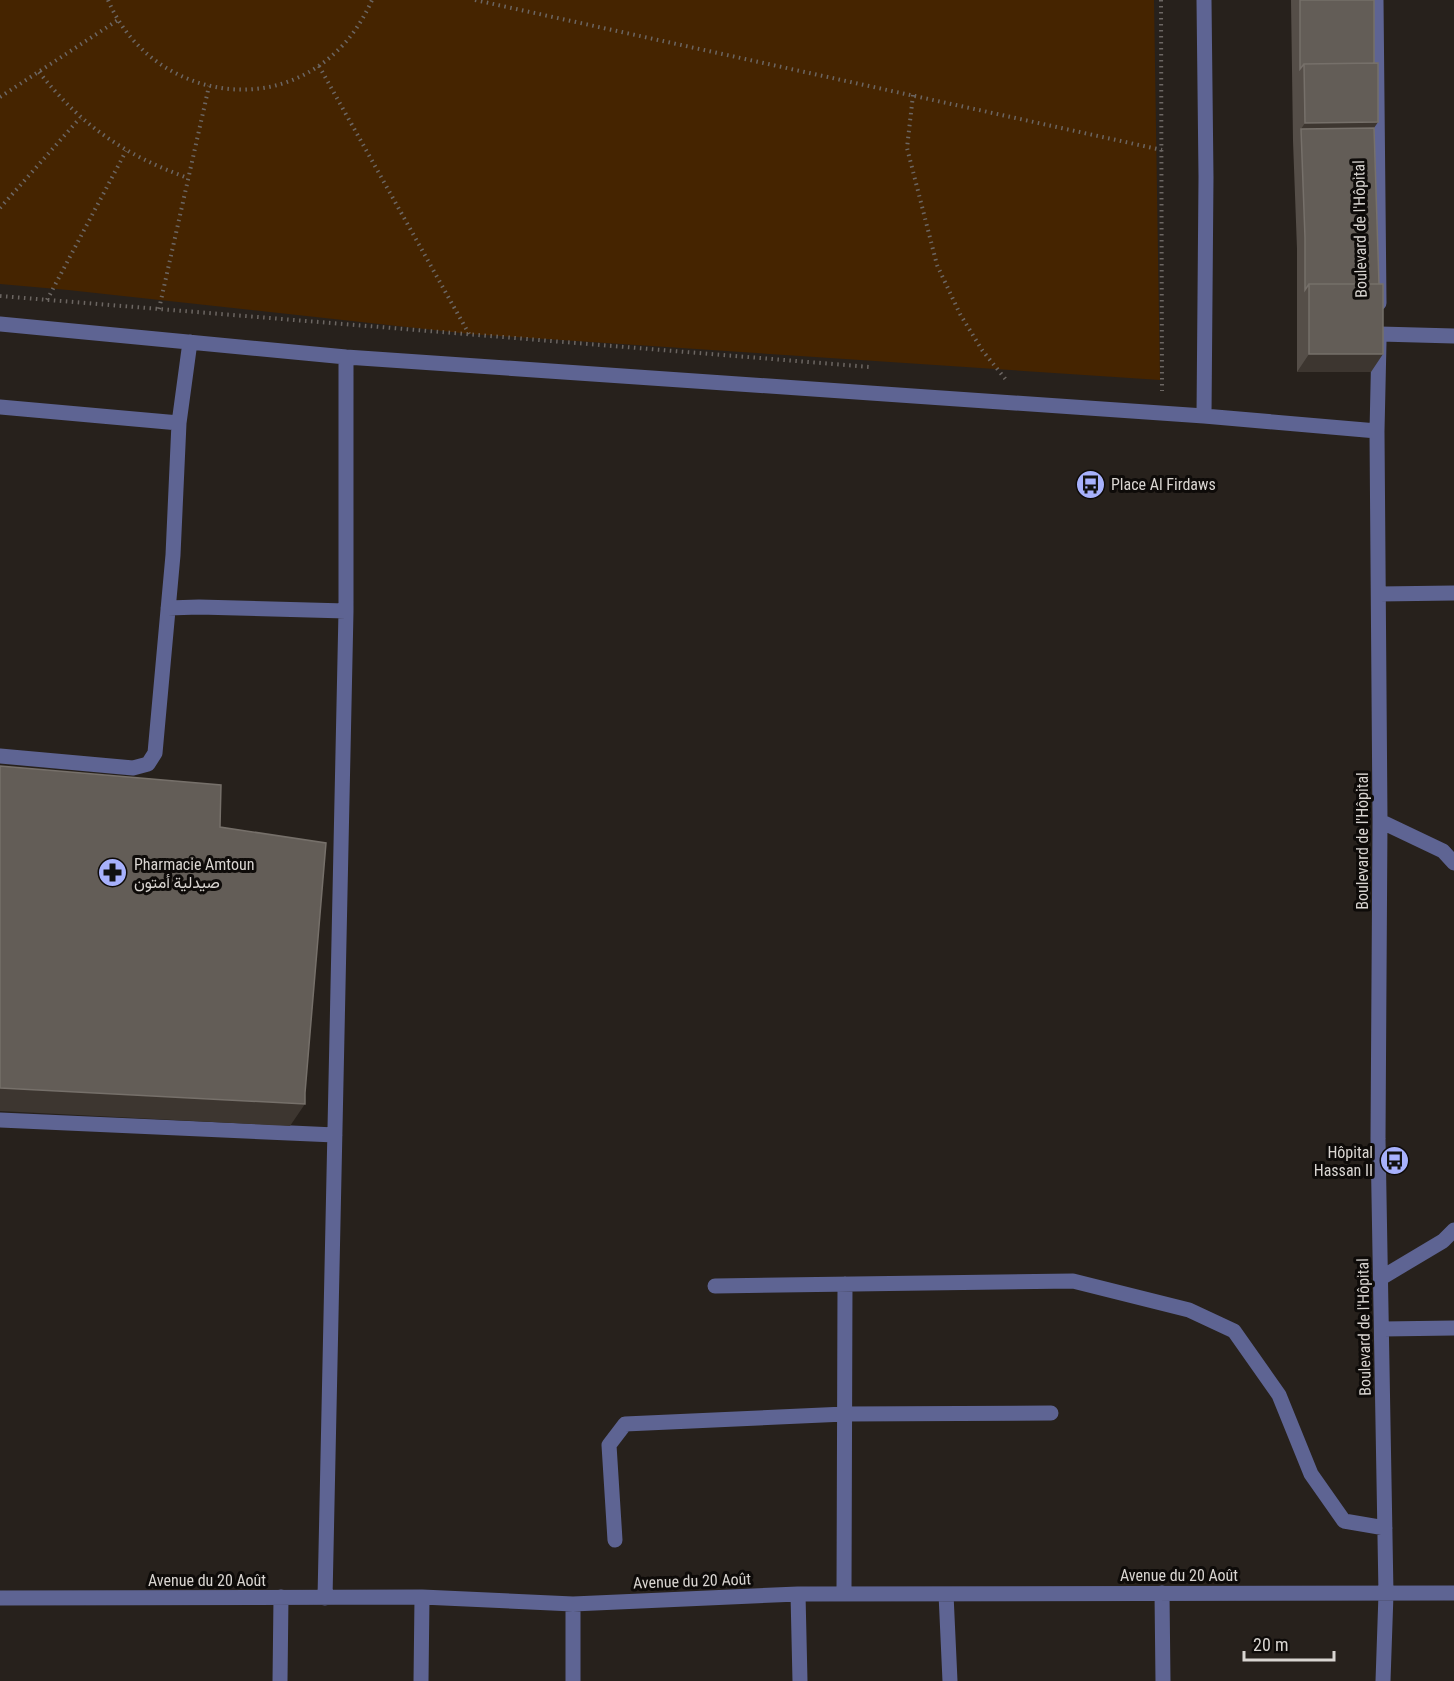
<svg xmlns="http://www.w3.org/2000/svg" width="1454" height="1681" font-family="'Roboto Condensed',Vazirmatn,sans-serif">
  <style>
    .green { fill: #452400 }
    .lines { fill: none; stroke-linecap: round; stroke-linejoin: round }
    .path { stroke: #6c6662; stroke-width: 4; stroke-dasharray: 1.5 4.5; stroke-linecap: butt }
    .minor { stroke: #5e6493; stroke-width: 15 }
    .wall { fill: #554e48 }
    .shaded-wall { fill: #3d3630 }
    .building { fill: #635d57; stroke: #76706a; stroke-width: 1.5 }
    .labels { text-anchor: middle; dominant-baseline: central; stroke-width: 6; stroke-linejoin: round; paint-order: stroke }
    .street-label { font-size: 16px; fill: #d9d5d1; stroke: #0e0b09 }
    .poi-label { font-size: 16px; fill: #d9d5d1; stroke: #0e0b09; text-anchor: start }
  </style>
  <rect width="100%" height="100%" fill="#27211c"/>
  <!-- green -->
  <path class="green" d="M0,0H1154L1160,380L470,334L68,290L0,284Z"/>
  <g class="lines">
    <!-- path -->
    <path class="path" d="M108,0C146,90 263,121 336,52C352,37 363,20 372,0
      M475,0L1162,150
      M1161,0L1162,391
      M319,66L469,334
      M39,72C81,125 124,155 188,178
      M913,95L907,148L937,265L960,314L982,350L1007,381
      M0,97L118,20
      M0,208L80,118
      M0,296L870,367
      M47,300L126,151
      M159,309L209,86"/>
    <!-- minor -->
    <path class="minor" d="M1204,0L1206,177L1204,416
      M1376,0L1379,303
      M0,324L346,357L1204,416L1377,431
      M1380,334L1454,336
      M1379,342L1377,431L1380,821L1378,1139L1386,1594L1383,1681
      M0,407L179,423
      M1379,594L1454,593
      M168,608L199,607L346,611
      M0,756L133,768L148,764L155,753L173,555L179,423L190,342
      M1380,821L1443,851L1454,863
      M0,1120L335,1135
      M1381,1278L1443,1241L1454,1230
      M715,1286L1073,1281L1189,1310L1234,1331L1279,1395L1311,1474L1344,1521L1385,1528
      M1383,1329L1454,1328
      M615,1540L609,1445L625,1424L845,1414L1051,1413
      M1162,1593L1163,1681
      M798,1594L800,1681
      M844,1594L845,1284
      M946,1594L950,1681
      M0,1598L422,1597L573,1604L798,1594L1454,1593
      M325,1598L346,611V357
      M280,1681L281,1597
      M421,1681L422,1597
      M573,1681V1604"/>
  </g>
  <!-- wall -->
  <path class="wall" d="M1291,0H1374V63L1378,122L1374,128L1371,372H1297V249L1293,141Z"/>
  <!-- shaded-wall -->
  <path class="shaded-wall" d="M1378,122L1366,139L1301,129L1305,123Z
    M1309,354H1383L1371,372H1297Z
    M0,1088L305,1104L290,1126L0,1111Z"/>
  <!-- building -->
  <path class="building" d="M1300,0H1374V63L1304,64L1300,69Z
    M1378,63V122L1305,123L1304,64Z
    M1374,128L1379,284H1309L1305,290V238L1301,129Z
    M1309,284H1383V354H1309Z
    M0,766L221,785L220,827L326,843L305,1093V1104L0,1088Z"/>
  <!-- icons -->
  <defs>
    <symbol id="bus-disc" viewBox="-11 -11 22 22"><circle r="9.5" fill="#a7b1fc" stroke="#0e0b09"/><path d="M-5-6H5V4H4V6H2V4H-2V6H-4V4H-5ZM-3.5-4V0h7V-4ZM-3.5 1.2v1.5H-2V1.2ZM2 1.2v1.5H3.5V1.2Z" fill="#111"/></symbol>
    <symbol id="pharmacy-disc" viewBox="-11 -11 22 22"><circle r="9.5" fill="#a7b1fc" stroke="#0e0b09"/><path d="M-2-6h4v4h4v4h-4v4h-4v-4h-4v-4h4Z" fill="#111"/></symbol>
  </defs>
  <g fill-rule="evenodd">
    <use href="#bus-disc" x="1074" y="468" width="33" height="33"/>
    <use href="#pharmacy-disc" x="96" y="856" width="33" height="33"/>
    <use href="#bus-disc" x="1378" y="1144" width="33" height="33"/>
  </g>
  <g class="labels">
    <!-- street labels -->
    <g class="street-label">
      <text transform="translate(1360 229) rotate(-91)">Boulevard de l'Hôpital</text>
      <text transform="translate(1362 841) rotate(-90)">Boulevard de l'Hôpital</text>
      <text transform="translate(1364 1327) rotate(-91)">Boulevard de l'Hôpital</text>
      <text x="1179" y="1575">Avenue du 20 Août</text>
      <text x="207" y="1580">Avenue du 20 Août</text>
      <text transform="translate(692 1581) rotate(-2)">Avenue du 20 Août</text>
    </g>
    <!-- poi labels -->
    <g class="poi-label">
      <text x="1111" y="484">Place Al Firdaws</text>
      <text x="134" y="864">Pharmacie Amtoun<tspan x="134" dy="18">صيدلية أمتون</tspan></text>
      <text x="1373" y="1152" text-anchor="end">Hôpital<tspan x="1373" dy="18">Hassan II</tspan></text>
    </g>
  </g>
  <!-- scale -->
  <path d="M1244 1651v9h90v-9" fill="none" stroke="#d9d5d1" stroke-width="3"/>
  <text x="1253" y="1651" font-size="18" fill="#d9d5d1" stroke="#0e0b09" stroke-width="4.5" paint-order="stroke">20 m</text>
</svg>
